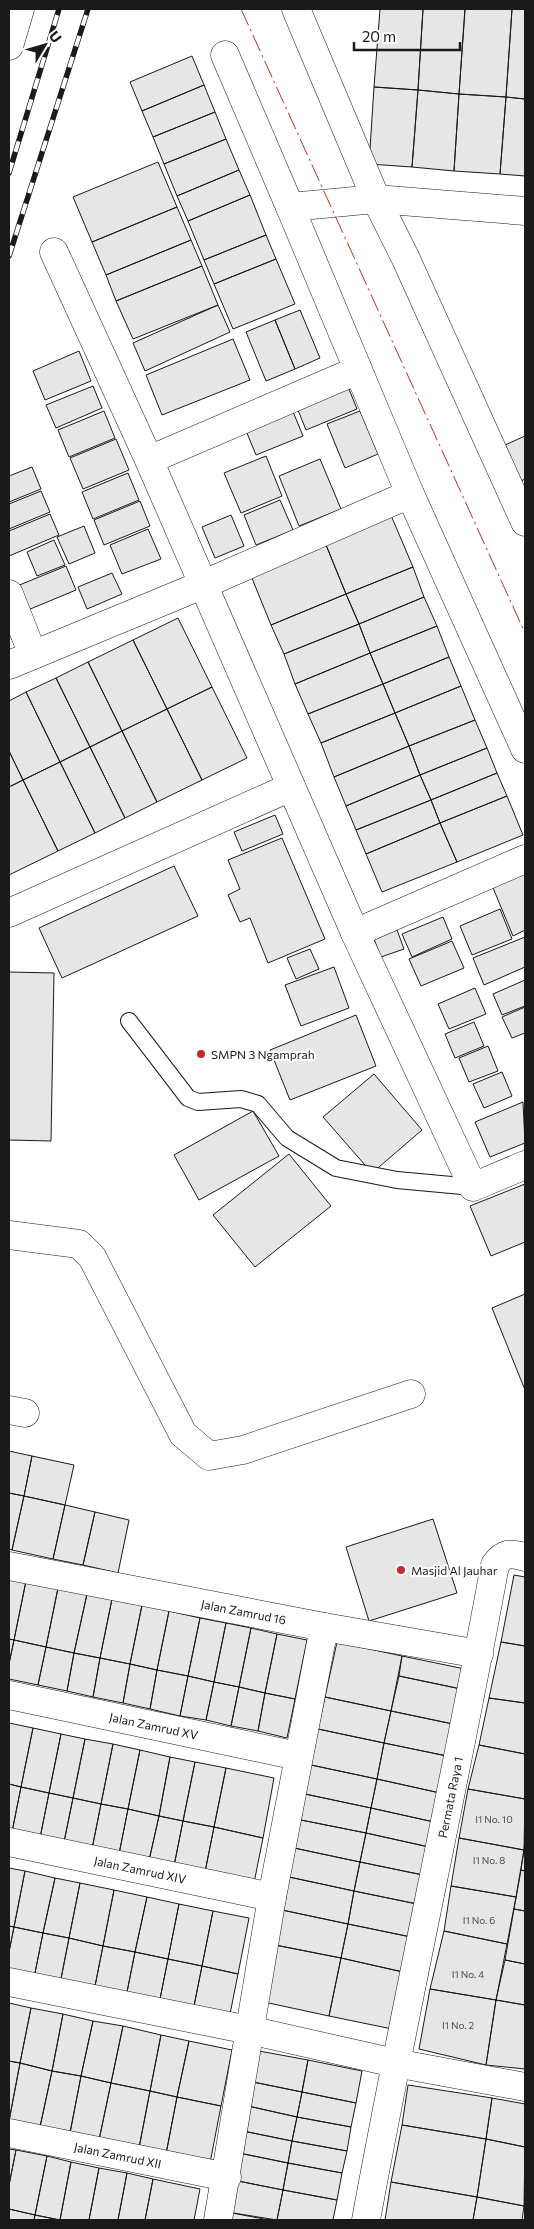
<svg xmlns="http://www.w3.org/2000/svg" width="534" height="2229" font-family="Commissioner,sans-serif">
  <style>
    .building { fill: #e6e6e6; stroke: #1a1a1a }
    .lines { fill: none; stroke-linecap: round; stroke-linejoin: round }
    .service-casing { stroke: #1a1a1a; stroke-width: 18 }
    .minor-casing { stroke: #1a1a1a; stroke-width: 29 }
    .service { stroke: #fff; stroke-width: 16 }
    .minor { stroke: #fff; stroke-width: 28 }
    .rail-casing { stroke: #1a1a1a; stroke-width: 5.5 }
    .rail { stroke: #fff; stroke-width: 4; stroke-dasharray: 11; stroke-linecap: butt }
    .power { stroke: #c62828; stroke-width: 1; stroke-dasharray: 18 4 2.5 4; stroke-linecap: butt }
    .poi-dot { fill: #c62828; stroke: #fff; stroke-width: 2 }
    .labels { text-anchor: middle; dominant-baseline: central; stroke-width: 4; stroke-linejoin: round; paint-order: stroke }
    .number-label { font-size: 10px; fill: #4d4d4d }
    .poi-label { font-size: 12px; fill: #1a1a1a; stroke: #fff; text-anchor: start }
    .street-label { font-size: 12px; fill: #1a1a1a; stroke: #fff }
  </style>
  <rect width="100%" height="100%" fill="#fff"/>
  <!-- building -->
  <path class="building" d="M380,9H423L418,90L374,87Z
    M423,9H465L459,94L418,90Z
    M465,9H512L506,97L459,94Z
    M512,9H525V99L506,97Z
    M192,56L204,85L142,111L130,82Z
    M204,85L215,112L153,137L142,111Z
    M374,87L418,90L412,167L369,164Z
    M418,90L459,94L454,171L412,167Z
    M459,94L506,97L500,174L454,171Z
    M506,97L525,99V176L500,174Z
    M215,112L226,139L164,164L153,137Z
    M226,139L239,170L177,196L164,164Z
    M158,162L177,207L92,242L73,197Z
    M239,170L250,195L188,221L177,196Z
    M250,195L266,235L204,260L188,221Z
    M177,207L191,240L106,275L92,242Z
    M266,235L276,259L214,284L204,260Z
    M191,240L202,266L116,301L106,275Z
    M276,259L295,304L233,329L214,284Z
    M202,266L218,305L133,339L116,301Z
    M218,305L230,332L145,371L133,343Z
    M300,310L320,358L295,369L275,320Z
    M275,320L295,369L266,381L246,332Z
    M233,339L250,380L162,415L146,375Z
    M79,351L91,381L45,400L33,371Z
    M345,379L357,409L306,430L294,400Z
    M93,386L102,408L56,428L46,405Z
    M289,402L303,436L256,455L242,421Z
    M104,411L115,438L69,457L58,430Z
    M360,411L378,454L345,468L327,424Z
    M525,436V479L521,481L505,445Z
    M116,439L129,470L83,489L70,458Z
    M266,456L282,496L241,513L224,473Z
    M320,459L341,509L299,526L279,476Z
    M32,467L41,489L9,502V476Z
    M128,473L139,500L93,519L82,492Z
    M41,491L50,512L9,529V504Z
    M280,500L293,530L256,545L244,515Z
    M140,501L150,526L104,545L94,520Z
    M390,513L413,567L346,594L324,540Z
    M50,514L59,535L9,556V531Z
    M231,515L244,546L215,558L202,527Z
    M84,526L95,553L69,564L57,537Z
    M148,529L161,559L122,574L110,545Z
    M54,540L65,565L37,576L27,552Z
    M324,540L346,594L271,625L249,571Z
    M66,566L76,590L28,610L17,586Z
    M413,567L424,597L359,624L346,594Z
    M112,573L122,594L87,609L78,587Z
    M346,594L359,624L284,654L271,625Z
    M424,597L437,626L370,653L359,624Z
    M178,618L212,687L167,709L133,640Z
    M359,624L370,653L295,684L284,654Z
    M437,626L449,657L383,684L370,653Z
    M133,640L167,709L122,731L88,662Z
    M370,653L383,684L308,714L295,684Z
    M449,657L461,686L395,713L383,684Z
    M88,662L122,731L90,747L56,678Z
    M56,678L90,747L60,762L26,692Z
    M383,684L395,713L321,743L308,714Z
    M461,686L475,720L409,746L395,713Z
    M212,687L247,758L202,780L167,709Z
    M26,692L60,762L23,780L9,751V701Z
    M167,709L202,780L157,802L122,731Z
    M395,713L409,746L334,777L321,743Z
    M475,720L487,748L420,775L409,746Z
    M122,731L157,802L125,818L90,747Z
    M409,746L420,775L346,806L334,777Z
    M90,747L125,818L95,833L60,762Z
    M487,748L497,773L431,800L420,775Z
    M9,751L23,780L9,787Z
    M60,762L95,833L58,851L23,780Z
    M497,773L507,796L440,823L431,800Z
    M420,775L431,800L356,830L346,806Z
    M23,780L58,851L9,875V787Z
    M507,796L523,835L457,862L440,823Z
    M431,800L440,823L366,854L356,830Z
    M275,815L283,834L242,851L234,832Z
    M440,823L457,862L382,892L366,854Z
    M282,838L325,939L268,963L250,918L240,922L228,895L240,889L228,860Z
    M174,866L198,916L62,978L39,928Z
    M525,869V930L513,936L491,883Z
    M500,909L512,939L472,955L460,926Z
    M443,917L452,939L412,957L402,934Z
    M397,930L404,949L381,957L374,939Z
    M525,937V967L484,985L473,958Z
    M452,941L464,968L421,986L409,959Z
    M310,949L319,969L296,979L287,958Z
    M334,967L349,1008L301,1026L285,985Z
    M9,972L54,973L51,1141L9,1140Z
    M525,980V1006L502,1015L493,994Z
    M475,988L486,1014L449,1029L438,1004Z
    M525,1007V1033L512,1038L502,1017Z
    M356,1015L376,1066L290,1100L270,1050Z
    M474,1022L484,1046L455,1058L445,1034Z
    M488,1046L498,1071L469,1082L459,1058Z
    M502,1072L512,1096L484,1108L473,1084Z
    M374,1074L422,1130L372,1173L323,1117Z
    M523,1102L525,1143L490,1157L475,1122Z
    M253,1111L279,1156L199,1200L174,1155Z
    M289,1154L331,1206L255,1267L213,1215Z
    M525,1184V1242L491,1256L470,1206Z
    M525,1294V1390L492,1308Z
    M9,1451L32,1456L24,1496L9,1493Z
    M32,1456L74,1465L65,1505L24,1496Z
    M9,1493L24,1496L12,1550L9,1549Z
    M24,1496L65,1505L53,1559L12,1550Z
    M65,1505L95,1512L83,1565L53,1559Z
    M95,1512L129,1520L118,1573L83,1565Z
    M433,1519L457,1593L369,1621L346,1547Z
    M514,1575L525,1577V1646L501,1642Z
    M9,1577L26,1581L14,1640L9,1639Z
    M26,1581L58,1588L46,1647L14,1640Z
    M58,1588L87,1594L74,1653L46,1647Z
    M87,1594L112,1599L100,1658L74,1653Z
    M112,1599L142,1605L130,1664L100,1658Z
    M142,1605L169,1611L157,1670L130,1664Z
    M169,1611L200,1618L188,1676L157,1670Z
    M200,1618L226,1623L214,1682L188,1676Z
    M226,1623L251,1628L239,1687L214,1682Z
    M251,1628L277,1634L265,1693L239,1687Z
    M277,1634L307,1640L295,1699L265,1693Z
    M9,1639L14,1640L9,1664Z
    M14,1640L46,1647L38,1685L9,1679V1664Z
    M337,1642L402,1656L391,1711L325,1697Z
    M501,1642L525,1646V1703L489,1698Z
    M46,1647L74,1653L67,1691L38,1685Z
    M74,1653L100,1658L93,1697L67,1691Z
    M402,1656L465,1669L461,1689L399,1676Z
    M100,1658L130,1664L123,1703L93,1697Z
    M130,1664L157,1670L150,1709L123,1703Z
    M157,1670L188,1676L180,1716L150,1709Z
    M188,1676L214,1682L206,1720L180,1716Z
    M399,1676L461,1689L453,1724L391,1711Z
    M214,1682L239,1687L231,1726L206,1720Z
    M239,1687L265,1693L258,1731L231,1726Z
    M265,1693L295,1699L287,1738L258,1731Z
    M325,1697L391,1711L384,1743L318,1729Z
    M489,1698L525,1703V1754L479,1745Z
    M391,1711L453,1724L447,1756L384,1743Z
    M9,1723L33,1728L21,1787L9,1784Z
    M33,1728L61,1734L49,1793L21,1787Z
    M318,1729L384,1743L377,1779L311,1765Z
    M61,1734L85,1739L73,1798L49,1793Z
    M85,1739L113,1744L101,1804L73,1798Z
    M384,1743L447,1756L440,1793L377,1779Z
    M113,1744L140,1750L128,1809L101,1804Z
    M479,1745L525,1754V1799L468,1789Z
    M140,1750L170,1757L159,1816L128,1809Z
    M170,1757L195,1762L183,1821L159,1816Z
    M195,1762L226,1768L214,1827L183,1821Z
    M311,1765L377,1779L371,1808L305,1794Z
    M226,1768L274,1778L263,1838L214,1827Z
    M377,1779L440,1793L434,1822L371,1808Z
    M9,1784L21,1787L11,1837L9,1836Z
    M21,1787L49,1793L39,1843L11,1837Z
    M468,1789L525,1799L524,1850L459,1838Z
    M49,1793L73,1798L63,1847L39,1843Z
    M305,1794L371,1808L366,1833L301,1820Z
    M73,1798L101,1804L91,1854L63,1847Z
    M101,1804L128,1809L118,1859L91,1854Z
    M371,1808L434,1822L429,1847L366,1833Z
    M128,1809L159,1816L148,1865L118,1859Z
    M159,1816L183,1821L173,1871L148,1865Z
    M301,1820L366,1833L360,1862L294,1848Z
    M183,1821L214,1827L204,1877L173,1871Z
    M214,1827L263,1838L253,1888L204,1877Z
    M366,1833L429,1847L423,1875L360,1862Z
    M459,1838L524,1850L516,1897L451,1886Z
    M525,1842V1871L521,1870Z
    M294,1848L360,1862L354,1891L289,1877Z
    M360,1862L423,1875L417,1904L354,1891Z
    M9,1868L25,1871L14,1927L9,1926Z
    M521,1870L525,1871V1911L514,1909Z
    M25,1871L55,1878L43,1933L14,1927Z
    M289,1877L354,1891L348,1924L282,1910Z
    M55,1878L80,1883L69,1938L43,1933Z
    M80,1883L114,1890L103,1946L69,1938Z
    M451,1886L516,1897L507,1944L444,1931Z
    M114,1890L147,1897L135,1952L103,1946Z
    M354,1891L417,1904L411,1937L348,1924Z
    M147,1897L179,1904L168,1959L135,1952Z
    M179,1904L213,1911L202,1966L168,1959Z
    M514,1909L525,1911V1964L505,1960Z
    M282,1910L348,1924L341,1958L275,1945Z
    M213,1911L249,1918L238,1974L202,1966Z
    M348,1924L411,1937L403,1972L341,1958Z
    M9,1926L14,1927L9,1952Z
    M14,1927L43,1933L33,1983L9,1978V1952Z
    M444,1931L507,1944L496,2000L430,1989Z
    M43,1933L69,1938L59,1989L33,1983Z
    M69,1938L103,1946L93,1996L59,1989Z
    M275,1945L341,1958L329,2016L264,2002Z
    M103,1946L135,1952L125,2002L93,1996Z
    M135,1952L168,1959L158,2009L125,2002Z
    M341,1958L403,1972L392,2029L329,2016Z
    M168,1959L202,1966L192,2016L158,2009Z
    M505,1960L525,1964V2005L496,2000Z
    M202,1966L238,1974L228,2024L192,2016Z
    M430,1989L496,2000L486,2065L419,2049Z
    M496,2000L525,2005V2069L486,2065Z
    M9,2003L31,2008L20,2063L9,2061Z
    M31,2008L63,2014L52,2071L20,2063Z
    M63,2014L93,2021L81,2076L52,2071Z
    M93,2021L123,2026L111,2083L81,2076Z
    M123,2026L161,2035L150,2091L111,2083Z
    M161,2035L189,2041L177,2097L150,2091Z
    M189,2041L232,2050L221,2106L177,2097Z
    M259,2051L308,2060L302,2092L253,2082Z
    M308,2060L362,2071L356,2103L302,2092Z
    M9,2061L20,2063L9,2121Z
    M20,2063L52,2071L40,2127L9,2121Z
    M52,2071L81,2076L70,2133L40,2127Z
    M81,2076L111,2083L99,2140L70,2133Z
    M253,2082L302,2092L297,2117L248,2106Z
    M111,2083L150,2091L139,2148L99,2140Z
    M408,2085L492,2098L486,2139L402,2125Z
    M150,2091L177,2097L166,2154L139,2148Z
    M302,2092L356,2103L351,2127L297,2117Z
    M177,2097L221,2106L210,2163L166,2154Z
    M492,2098L525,2104V2147L486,2139Z
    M248,2106L297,2117L292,2141L243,2131Z
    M297,2117L351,2127L347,2151L292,2141Z
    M402,2125L486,2139L477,2197L391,2182Z
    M243,2131L292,2141L288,2163L239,2153Z
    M486,2139L525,2147L524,2206L477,2197Z
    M292,2141L347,2151L342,2173L288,2163Z
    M9,2149L16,2150L9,2185Z
    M16,2150L47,2156L35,2215L9,2209V2185Z
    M239,2153L288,2163L283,2190L233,2180Z
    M47,2156L71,2162L60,2220L35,2215Z
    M71,2162L99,2168L89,2220H60Z
    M288,2163L342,2173L337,2200L283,2190Z
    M99,2168L127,2173L118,2220H89Z
    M127,2173L153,2179L145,2220H118Z
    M153,2179L200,2189L194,2220H145Z
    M233,2180L283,2190L277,2220L227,2212Z
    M391,2182L477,2197L473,2220H385Z
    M283,2190L337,2200L333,2220H277Z
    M477,2197L524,2206L522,2220H473Z
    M9,2209L35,2215L34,2220H9Z
    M227,2212L269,2220H226Z
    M35,2215L60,2220H34Z"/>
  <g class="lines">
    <defs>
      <path id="service" d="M129,1021L188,1098L198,1102L241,1099L258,1104L287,1138L336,1168L397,1180L473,1187"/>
      <g id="minor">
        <path d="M296,9L376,199L405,257L525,522"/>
        <path d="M9,46L20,9"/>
        <path d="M225,55L290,207"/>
        <path d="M525,211L376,199L290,207L410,494L525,749"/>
        <path d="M54,252L149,460L355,933L473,1187L525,1165"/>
        <path d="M149,460L358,370"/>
        <path d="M9,594L33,655"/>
        <path d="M9,665L202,585L410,494"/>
        <path d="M9,913L291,787"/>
        <path d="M355,933L525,859"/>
        <path d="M9,1235L79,1244L92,1257L183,1434L209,1456L243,1450L411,1394"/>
        <path d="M9,1410L25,1413"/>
        <path id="s1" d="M9,1566L324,1627L479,1654"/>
        <path id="s2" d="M9,1695L298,1756"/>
        <path id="s3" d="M9,1842L272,1897"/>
        <path d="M9,1982L249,2030L395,2063L525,2087"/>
        <path id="s4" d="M9,2133L227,2177"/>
        <path d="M218,2220L272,1897L324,1627"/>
        <path id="s5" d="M366,2220C406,2001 455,1784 495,1565C504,1552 510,1553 525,1557"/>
      </g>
    </defs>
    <!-- service casing -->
    <use href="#service" class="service-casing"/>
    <!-- minor casing -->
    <use href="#minor" class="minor-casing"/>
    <!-- service -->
    <use href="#service" class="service"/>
    <!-- minor -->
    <use href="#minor" class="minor"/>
    <defs>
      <path id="rail" d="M9,173L59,9
        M9,256L88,9"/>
    </defs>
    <!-- rail casing -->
    <use href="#rail" class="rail-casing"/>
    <!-- rail -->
    <use href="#rail" class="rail"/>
    <!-- power -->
    <path class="power" d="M241,9L525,633"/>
  </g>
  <!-- markers -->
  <g class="poi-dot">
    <circle cx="201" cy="1054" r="5"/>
    <circle cx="401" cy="1570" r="5"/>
  </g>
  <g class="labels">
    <!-- number labels -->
    <g class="number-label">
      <text x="494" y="1819">I1 No. 10</text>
      <text x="489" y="1860">I1 No. 8</text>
      <text x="479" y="1920">I1 No. 6</text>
      <text x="468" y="1974">I1 No. 4</text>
      <text x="458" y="2025">I1 No. 2</text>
    </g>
    <!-- poi labels -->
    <g class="poi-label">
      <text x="211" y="1054">SMPN 3 Ngamprah</text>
      <text x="411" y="1570">Masjid Al Jauhar</text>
    </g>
    <!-- street labels -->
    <g class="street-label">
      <text stroke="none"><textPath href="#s1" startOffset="239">Jalan Zamrud 16</textPath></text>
      <text stroke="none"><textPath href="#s2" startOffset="148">Jalan Zamrud XV</textPath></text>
      <text stroke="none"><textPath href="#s5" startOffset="431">Permata Raya 1</textPath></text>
      <text stroke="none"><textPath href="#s3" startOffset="134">Jalan Zamrud XIV</textPath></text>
      <text stroke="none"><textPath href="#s4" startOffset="111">Jalan Zamrud XII</textPath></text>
    </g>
  </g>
  <!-- border -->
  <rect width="534" height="2229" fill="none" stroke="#1a1a1a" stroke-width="20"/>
  <!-- north arrow -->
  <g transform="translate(45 45) rotate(52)" stroke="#ffffff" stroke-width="4" paint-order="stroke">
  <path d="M0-4L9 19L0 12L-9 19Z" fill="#1a1a1a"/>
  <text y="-8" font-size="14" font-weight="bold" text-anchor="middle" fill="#1a1a1a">U</text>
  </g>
  <!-- scale -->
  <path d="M354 42v8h106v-8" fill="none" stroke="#1a1a1a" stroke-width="2.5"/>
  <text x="362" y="42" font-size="15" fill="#1a1a1a" stroke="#ffffff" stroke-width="4" paint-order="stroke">20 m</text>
</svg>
